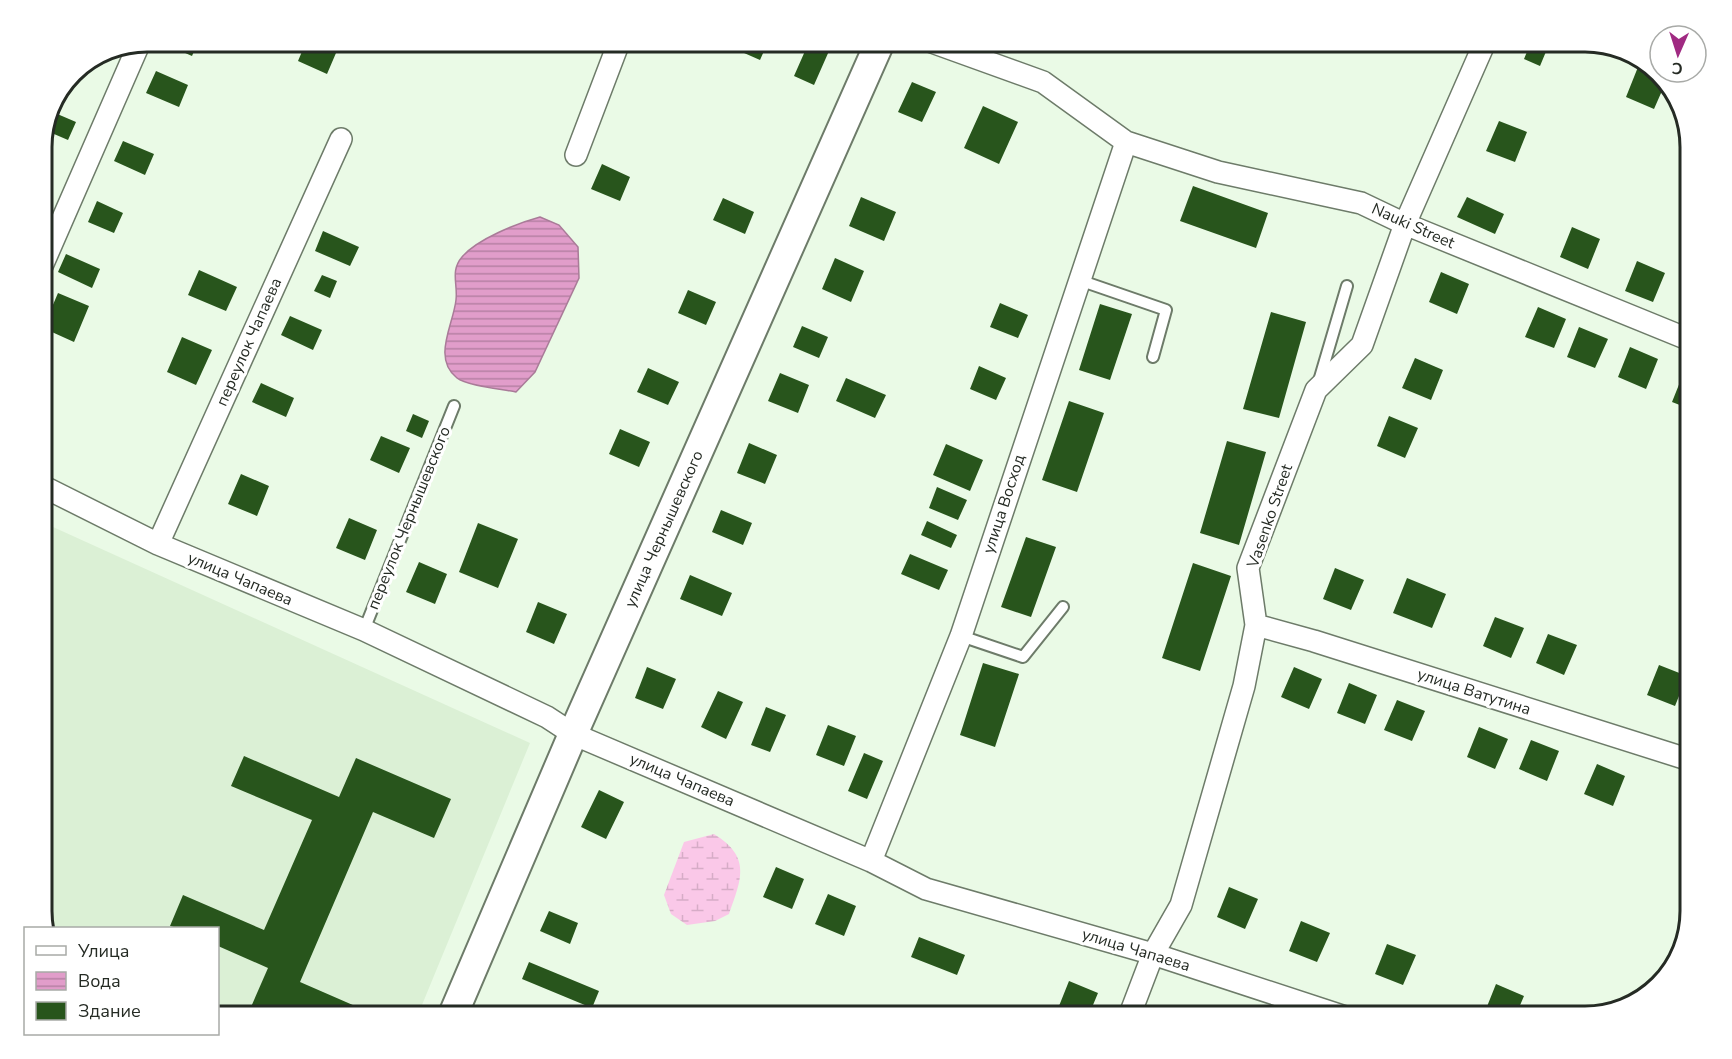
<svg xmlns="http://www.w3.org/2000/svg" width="1732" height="1059" font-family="'Nunito Sans',sans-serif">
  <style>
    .built { fill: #dbf0d5 }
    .wetland { fill: url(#wetland-marsh) }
    .water { fill: url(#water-rules); stroke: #a97b98; stroke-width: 1.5 }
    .building { fill: #28551c }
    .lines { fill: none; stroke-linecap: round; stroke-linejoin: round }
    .lane-casing { stroke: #6d7b69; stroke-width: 14 }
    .street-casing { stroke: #6d7b69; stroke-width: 24 }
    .secondary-casing { stroke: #6d7b69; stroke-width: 32 }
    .lane { stroke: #fff; stroke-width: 10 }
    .street { stroke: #fff; stroke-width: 21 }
    .secondary { stroke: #fff; stroke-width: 28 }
    .labels { text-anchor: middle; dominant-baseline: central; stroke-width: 6; stroke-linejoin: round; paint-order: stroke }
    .street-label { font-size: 16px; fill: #252b24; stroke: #fff }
    .rim { fill: none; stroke: #252b24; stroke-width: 3 }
  </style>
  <defs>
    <pattern id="wetland-marsh" width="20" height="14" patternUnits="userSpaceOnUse" patternTransform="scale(1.5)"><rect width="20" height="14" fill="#fac8e8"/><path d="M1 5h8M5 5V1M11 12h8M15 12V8" fill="none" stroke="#d6acc7"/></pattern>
    <pattern id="water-rules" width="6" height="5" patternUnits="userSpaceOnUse" patternTransform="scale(1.5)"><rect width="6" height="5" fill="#e19dca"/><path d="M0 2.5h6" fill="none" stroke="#b680a4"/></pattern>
  </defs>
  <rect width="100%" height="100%" fill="#eafae6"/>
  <!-- built -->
  <path class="built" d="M42,522L530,743L417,1017H218V928H45L42,918Z"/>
  <!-- wetland -->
  <path class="wetland" d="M714,834C751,857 742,878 729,914L715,921L687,925L671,914L664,895L684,842Z"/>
  <!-- water -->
  <path class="water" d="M540,217L559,225L578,247L579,278L535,372L516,392C502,389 467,386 457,378C432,358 453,326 456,300C458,284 450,271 462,257C477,239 518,223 540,217Z"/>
  <!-- building -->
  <path class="building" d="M168,42H198L192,56L167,45Z
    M306,42L336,53L327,74L298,61Z
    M738,42H768L760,60L735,49Z
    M809,42L829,51L814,85L794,76Z
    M1531,42H1550L1540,66L1524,59Z
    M108,50L102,65L92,61Z
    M1638,67L1655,74L1665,84L1654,109L1626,97Z
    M156,71L188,85L179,107L146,93Z
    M912,82L936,92L922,122L898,112Z
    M983,106L1018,122L999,164L964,148Z
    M55,113L76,122L68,140L47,131Z
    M1499,121L1527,132L1515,162L1486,151Z
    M123,141L154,154L145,175L114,161Z
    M602,164L630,177L620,201L591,189Z
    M42,179L50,182L42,199Z
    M1193,186L1268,213L1256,248L1180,221Z
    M861,197L896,212L884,241L849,226Z
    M1467,197L1504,214L1495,234L1457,217Z
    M723,198L754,212L745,234L713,220Z
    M97,201L123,213L114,233L88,222Z
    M1572,227L1600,239L1588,269L1560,257Z
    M323,231L359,247L350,266L315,251Z
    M66,254L100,269L92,288L58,272Z
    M835,258L864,271L851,302L822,289Z
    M1637,261L1665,273L1653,302L1625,291Z
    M199,270L237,287L226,311L188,295Z
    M1441,272L1469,284L1457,314L1429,302Z
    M322,275L337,281L330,298L314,291Z
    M688,290L716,302L706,325L678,313Z
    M58,293L89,306L74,342L43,328Z
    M1000,303L1028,315L1018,338L990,327Z
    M1100,304L1132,314L1110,380L1079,370Z
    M1538,307L1566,319L1554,348L1525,337Z
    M1271,312L1306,322L1279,418L1243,409Z
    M290,316L322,330L313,350L281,335Z
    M802,326L828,337L819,358L793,347Z
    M1579,327L1608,339L1595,368L1567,357Z
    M182,337L212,350L196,385L167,372Z
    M1630,347L1658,359L1646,389L1618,377Z
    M1415,358L1443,370L1431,400L1402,388Z
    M979,366L1006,378L996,400L970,389Z
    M648,368L679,382L668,405L637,392Z
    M1684,372L1690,374V409L1672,402Z
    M780,373L809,385L798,413L768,401Z
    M846,378L886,395L875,418L836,401Z
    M261,383L294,398L286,417L252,402Z
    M1069,401L1104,413L1077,492L1042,480Z
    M413,414L429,421L422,438L406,431Z
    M1389,416L1418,428L1405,458L1377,446Z
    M620,429L650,442L639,467L609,454Z
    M381,436L410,448L399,473L370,460Z
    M1227,441L1266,452L1239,545L1200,533Z
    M749,443L777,455L765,484L737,473Z
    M946,444L983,460L970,491L933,475Z
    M241,474L269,486L257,516L228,504Z
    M937,487L967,500L958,520L929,508Z
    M721,510L752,523L743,545L712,532Z
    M349,518L377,530L365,560L336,548Z
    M927,521L957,535L951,548L921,535Z
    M478,523L518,539L498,588L459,572Z
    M1026,537L1056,547L1031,617L1001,607Z
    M910,554L948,570L939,590L901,574Z
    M419,562L447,574L435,604L406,592Z
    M1193,563L1231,576L1200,671L1162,658Z
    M1335,568L1364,580L1351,610L1323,599Z
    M690,575L732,593L722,616L680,599Z
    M1407,578L1446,594L1432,628L1393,613Z
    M538,602L567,614L554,644L526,632Z
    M1495,617L1524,628L1511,658L1483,646Z
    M1548,634L1577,645L1564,675L1536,663Z
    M983,663L1019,674L995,747L960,735Z
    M1659,665L1687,676L1675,706L1647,695Z
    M647,667L676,679L663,709L635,698Z
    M1294,667L1322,679L1309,709L1281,697Z
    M1349,683L1377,695L1365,724L1337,713Z
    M718,691L743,702L726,739L701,727Z
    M1397,700L1425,711L1412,741L1384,730Z
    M766,707L786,715L770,752L751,745Z
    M828,725L856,736L844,766L816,755Z
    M1479,727L1508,739L1495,769L1467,757Z
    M1531,740L1559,751L1547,781L1519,769Z
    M864,753L883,761L867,799L848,791Z
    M244,756L339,797L356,758L451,799L434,838L373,812L300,982L362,1009L359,1017H273L251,1007L268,968L218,946V928H177L170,926L183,895L264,930L312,820L231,786Z
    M1597,764L1625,776L1613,806L1584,794Z
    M599,790L624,802L606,839L581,827Z
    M776,867L804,879L792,909L763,897Z
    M1229,887L1258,899L1245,929L1217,917Z
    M828,894L856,906L844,936L815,924Z
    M549,911L578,923L570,944L540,931Z
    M1301,921L1330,933L1317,962L1289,951Z
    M919,937L965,955L957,975L911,957Z
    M1387,944L1416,955L1403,985L1375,974Z
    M529,962L599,991L592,1008L522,979Z
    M1069,981L1098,993L1088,1017H1071L1057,1011Z
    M1496,984L1524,996L1515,1017H1491L1484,1014Z
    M512,1006L539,1017H507Z
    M1571,1012L1583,1017H1569Z"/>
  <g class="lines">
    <defs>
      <path id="lane" d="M1079,280L1166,310L1153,357
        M1319,381L1347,286
        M364,630L454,406
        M961,636L1023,657L1063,607"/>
      <path id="street" d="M932,42L1043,82L1126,142L1218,172L1361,203L1405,224L1690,340
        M576,155L619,42
        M42,266L139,44
        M42,486L158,544L364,630L547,717L573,734L871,861L926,889L1153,954L1345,1017
        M158,544L341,139
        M1256,625L1314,641L1690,760
        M871,861L961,636L1126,142
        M1129,1017L1153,954L1181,905L1244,686L1256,625L1248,568L1316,390L1362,345L1405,224L1485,42"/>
      <path id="secondary" d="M452,1017L573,734L880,42"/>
    </defs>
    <!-- lane casing -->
    <use href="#lane" class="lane-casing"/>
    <!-- street casing -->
    <use href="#street" class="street-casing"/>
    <!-- secondary casing -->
    <use href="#secondary" class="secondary-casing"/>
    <!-- lane -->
    <use href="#lane" class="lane"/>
    <!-- street -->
    <use href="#street" class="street"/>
    <!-- secondary -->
    <use href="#secondary" class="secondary"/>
  </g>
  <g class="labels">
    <!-- street labels -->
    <g class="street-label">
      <text transform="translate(1413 226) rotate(24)">Nauki Street</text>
      <text transform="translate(249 342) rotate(-66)">переулок Чапаева</text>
      <text transform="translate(1004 504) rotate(-72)">улица Восход</text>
      <text transform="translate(1270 516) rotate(-71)">Vasenko Street</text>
      <text transform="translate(409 518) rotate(-68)">переулок Чернышевского</text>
      <text transform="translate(664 529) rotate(-66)">улица Чернышевского</text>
      <text transform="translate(240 579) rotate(23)">улица Чапаева</text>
      <text transform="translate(1474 692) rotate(18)">улица Ватутина</text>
      <text transform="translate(682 780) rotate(23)">улица Чапаева</text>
      <text transform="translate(1136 950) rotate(17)">улица Чапаева</text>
    </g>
  </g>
  <!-- crop -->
  <path d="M0 0H1732V1059H0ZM147 52H1585A95 95 0 0 1 1680 147V911A95 95 0 0 1 1585 1006H147A95 95 0 0 1 52 911V147A95 95 0 0 1 147 52Z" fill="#fff" fill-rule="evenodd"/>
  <path class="rim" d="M147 52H1585A95 95 0 0 1 1680 147V911A95 95 0 0 1 1585 1006H147A95 95 0 0 1 52 911V147A95 95 0 0 1 147 52Z"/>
  <!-- legend -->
  <rect x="24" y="927" width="195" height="108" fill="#ffffff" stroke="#a8aaa7" stroke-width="1.5"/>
  <rect x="36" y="946" width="30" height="9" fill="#ffffff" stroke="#a8aaa7" stroke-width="1.5"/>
  <text x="78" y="957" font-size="18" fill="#252b24">Улица</text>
  <rect x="36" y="972" width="30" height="18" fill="url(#water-rules)" stroke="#a8aaa7" stroke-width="1.5"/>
  <text x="78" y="987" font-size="18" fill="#252b24">Вода</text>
  <rect x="36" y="1002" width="30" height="18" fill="#28551c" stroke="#a8aaa7" stroke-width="1.5"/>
  <text x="78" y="1017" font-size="18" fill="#252b24">Здание</text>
  <!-- north arrow -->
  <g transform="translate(1678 54) rotate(183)"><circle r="28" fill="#ffffff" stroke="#a8aaa7" stroke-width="1.5"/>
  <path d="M0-4.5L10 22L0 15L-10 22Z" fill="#a02a82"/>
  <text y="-9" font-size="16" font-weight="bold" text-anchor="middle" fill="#252b24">С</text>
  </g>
</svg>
